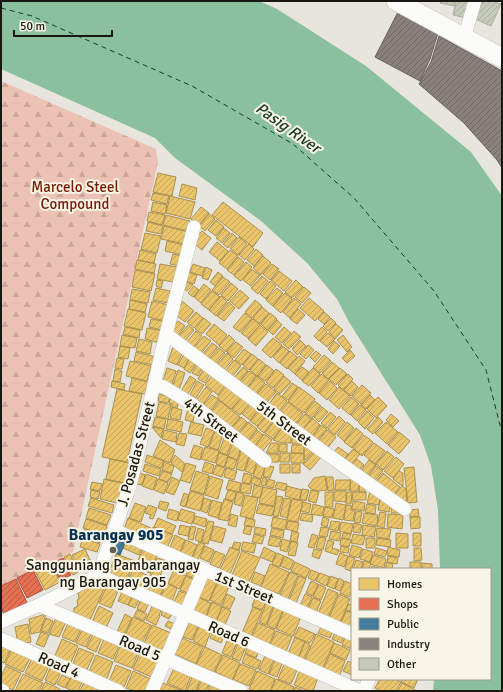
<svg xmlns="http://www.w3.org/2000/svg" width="503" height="692" font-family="Signika,sans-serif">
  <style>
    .forest { fill: url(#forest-firs) }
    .water { fill: #8bc09e }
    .homes { fill: url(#homes-hatch); stroke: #aa9050 }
    .shops { fill: url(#shops-hatch); stroke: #a9553e }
    .public { fill: url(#public-hatch); stroke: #385d73 }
    .industry { fill: url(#industry-hatch); stroke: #68615c }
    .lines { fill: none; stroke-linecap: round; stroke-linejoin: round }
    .ferry { stroke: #183a27; stroke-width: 1; stroke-dasharray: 5 4; stroke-linecap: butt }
    .building { fill: url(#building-hatch); stroke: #adada7 }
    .minor-casing { stroke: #c3c2bc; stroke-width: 14 }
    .secondary-casing { stroke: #c3c2bc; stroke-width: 20 }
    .minor { stroke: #fbfbfa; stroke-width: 13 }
    .secondary { stroke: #fbfbfa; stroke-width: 19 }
    .poi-dot { fill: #605f59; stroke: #f8f5e6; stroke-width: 1.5 }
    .labels { text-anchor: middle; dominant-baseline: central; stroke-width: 4; stroke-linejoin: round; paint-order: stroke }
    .park-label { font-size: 15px; fill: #771803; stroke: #f8f5e6 }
    .street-label { font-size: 15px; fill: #181712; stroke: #f8f5e6 }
    .poi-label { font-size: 15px; fill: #181712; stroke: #f8f5e6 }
    .water-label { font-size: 16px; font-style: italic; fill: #183a27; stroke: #f8f5e6 }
    .neighbourhood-label { font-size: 16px; font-weight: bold; fill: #043054; stroke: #f8f5e6 }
  </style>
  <defs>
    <pattern id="forest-firs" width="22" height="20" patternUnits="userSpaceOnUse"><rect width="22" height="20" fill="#ecc2b5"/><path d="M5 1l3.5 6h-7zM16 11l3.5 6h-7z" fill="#caa69b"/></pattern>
    <pattern id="homes-hatch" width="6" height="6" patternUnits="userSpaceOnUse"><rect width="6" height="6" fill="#e9c46a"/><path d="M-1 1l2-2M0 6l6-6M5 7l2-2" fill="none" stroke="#c7a85b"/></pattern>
    <pattern id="shops-hatch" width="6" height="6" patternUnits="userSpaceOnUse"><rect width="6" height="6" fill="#e76f51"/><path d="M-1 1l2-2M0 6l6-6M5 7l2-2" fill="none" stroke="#ba5a42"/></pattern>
    <pattern id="public-hatch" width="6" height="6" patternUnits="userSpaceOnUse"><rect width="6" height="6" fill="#457b9d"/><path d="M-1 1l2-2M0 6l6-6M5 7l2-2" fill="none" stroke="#39647f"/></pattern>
    <pattern id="industry-hatch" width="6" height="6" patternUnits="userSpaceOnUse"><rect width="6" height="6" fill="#8a817c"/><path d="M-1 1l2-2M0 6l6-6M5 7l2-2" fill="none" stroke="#706964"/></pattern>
    <pattern id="building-hatch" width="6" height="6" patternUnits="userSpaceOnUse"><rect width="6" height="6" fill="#c6cbb9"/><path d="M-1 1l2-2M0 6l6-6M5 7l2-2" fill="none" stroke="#a9ae9e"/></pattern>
  </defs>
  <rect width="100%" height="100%" fill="#e7e5dd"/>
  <!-- forest -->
  <path class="forest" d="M1,81L156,149L158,162L73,552L1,586Z"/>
  <!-- water -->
  <path class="water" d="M1,1H259L277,9L366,66L471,152L502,196V691H433L434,679H490V569H440L438,510L431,466L420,435L349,322L337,299L307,263L261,221L175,158L155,138L1,69Z"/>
  <!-- homes -->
  <path class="homes" d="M158,173L176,177L172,196L153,192Z
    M182,184L197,188L195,200L179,196Z
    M153,193L169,196L167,204L151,200Z
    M170,196L195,202L190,219L166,213Z
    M153,202L167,205L165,214L151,211Z
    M223,202L263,233L253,247L212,215Z
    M201,207L209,213L199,225L191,219Z
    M149,212L165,215L162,225L147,221Z
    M209,214L215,219L205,231L199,226Z
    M166,215L190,221L188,231L163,225Z
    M216,220L224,227L216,236L208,230Z
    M148,222L163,226L161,234L146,231Z
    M164,226L188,232L185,244L161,239Z
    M224,228L230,233L222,243L216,238Z
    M202,231L211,238L202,250L192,242Z
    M145,233L161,236L157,253L141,249Z
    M232,233L237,238L228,248L223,244Z
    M239,237L247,244L238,255L230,248Z
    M167,241L184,245L182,255L165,251Z
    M217,242L228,251L220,261L209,252Z
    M249,244L254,249L245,260L239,255Z
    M256,249L263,255L254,266L247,260Z
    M140,250L156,254L154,263L138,260Z
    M230,250L238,256L227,269L219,263Z
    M173,254L181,256L179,266L170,264Z
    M263,256L271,263L261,275L253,268Z
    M238,257L244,262L234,275L227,270Z
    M137,260L156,264L154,273L135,269Z
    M246,262L252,267L241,281L234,276Z
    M160,264L177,267L173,282L157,279Z
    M193,264L205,268L202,276L190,272Z
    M272,264L279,269L270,280L263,274Z
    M206,267L212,270L208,280L202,278Z
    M251,269L260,275L251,286L243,280Z
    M135,270L155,274L151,291L132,287Z
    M279,271L292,281L284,291L271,280Z
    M187,272L197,275L194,284L184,280Z
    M218,272L223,276L215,286L210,282Z
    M262,276L268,281L258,294L251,288Z
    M223,277L230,282L219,295L212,290Z
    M157,280L163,281L161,288L156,286Z
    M296,280L303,287L292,298L285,292Z
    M184,281L193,285L187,291L183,288Z
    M270,281L276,286L266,299L260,294Z
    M231,283L238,289L228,301L221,295Z
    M204,284L211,290L201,303L194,297Z
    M194,286L199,290L193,297L188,293Z
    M304,287L311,293L302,303L295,297Z
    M156,288L170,291L168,303L153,300Z
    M277,288L283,293L273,306L266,300Z
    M132,289L150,292L148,303L130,300Z
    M240,290L249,298L239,309L230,301Z
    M212,291L220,297L209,310L201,304Z
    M285,293L292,299L281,313L273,306Z
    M221,296L227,302L216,316L209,310Z
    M294,298L301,304L290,318L283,312Z
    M309,298L324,311L315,321L300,308Z
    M130,300L147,304L145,312L129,309Z
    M255,300L262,306L252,318L245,312Z
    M152,301L169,305L165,321L148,317Z
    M182,301L194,311L185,322L176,315Z
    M229,302L235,308L224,321L217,316Z
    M262,307L269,313L260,324L253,318Z
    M128,309L146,313L142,330L124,326Z
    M298,309L305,315L297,324L290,319Z
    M196,312L203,318L194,328L187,322Z
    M324,312L330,317L324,324L318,319Z
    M245,313L252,319L240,332L233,327Z
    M270,313L277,319L267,330L261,324Z
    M204,318L211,324L202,334L195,329Z
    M331,318L336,323L328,331L323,326Z
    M151,319L168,322L166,331L149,327Z
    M253,319L260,325L248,338L241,333Z
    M277,320L282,325L273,335L268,330Z
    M178,321L185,326L177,337L170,332Z
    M214,324L227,335L219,345L206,334Z
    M336,324L343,330L335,339L329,332Z
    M188,325L194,330L184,342L178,337Z
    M260,325L268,332L256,346L248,339Z
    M125,327L140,330L139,338L123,334Z
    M284,327L291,333L282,343L275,337Z
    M322,327L327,332L319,341L314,336Z
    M147,328L163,331L160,343L145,339Z
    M196,331L202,336L192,349L185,344Z
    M294,331L301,337L289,349L283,344Z
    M328,333L335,339L327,347L320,341Z
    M122,335L137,338L135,348L120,346Z
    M229,335L235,341L226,352L219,346Z
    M343,335L352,347L347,352L337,340Z
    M204,336L211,341L200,355L193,349Z
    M273,338L282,345L271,358L262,350Z
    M139,339L152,342L150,354L136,351Z
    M300,340L306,346L297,355L292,349Z
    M334,341L340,346L333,354L328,349Z
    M236,342L243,347L234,358L227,352Z
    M212,343L218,347L208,359L202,355Z
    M308,345L314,350L306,359L300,354Z
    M120,346L130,348L128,359L118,357Z
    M282,346L289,351L279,363L273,357Z
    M173,347L183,351L177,365L168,361Z
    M219,348L225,353L214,366L208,361Z
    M244,349L251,354L242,365L235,360Z
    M350,350L355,356L347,363L342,358Z
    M290,351L297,357L287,369L280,363Z
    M316,351L321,355L315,362L310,357Z
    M136,352L156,357L154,365L134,361Z
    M227,353L233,359L223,371L216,366Z
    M184,354L190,357L184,368L178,365Z
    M252,354L258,359L249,370L243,365Z
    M324,355L331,361L320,373L313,367Z
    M299,356L305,361L295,374L288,368Z
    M190,357L197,361L190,373L184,369Z
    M117,358L124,359L122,369L115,368Z
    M259,359L266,365L257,376L250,370Z
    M234,360L241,366L231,378L224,373Z
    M130,361L151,366L147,381L126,376Z
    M332,362L339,368L328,379L322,373Z
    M197,363L203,366L198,376L192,373Z
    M267,365L274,371L265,381L258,376Z
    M243,367L248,371L237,384L232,380Z
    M302,367L309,372L302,380L295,374Z
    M167,368L176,371L171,387L162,384Z
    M204,368L211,372L205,383L198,379Z
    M313,368L320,374L309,386L302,381Z
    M340,368L347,374L336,385L329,379Z
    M115,369L122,371L120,382L113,381Z
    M276,369L284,375L273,388L266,382Z
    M178,370L185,373L179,390L172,388Z
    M249,371L256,376L246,389L239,383Z
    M213,374L226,384L218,395L205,385Z
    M321,374L329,380L318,393L311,386Z
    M348,374L353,379L343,390L338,385Z
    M190,376L196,380L188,394L181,391Z
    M257,376L265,383L255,396L247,389Z
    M284,376L291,382L280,394L274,389Z
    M132,378L148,382L145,394L129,391Z
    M112,381L125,384L124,390L111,387Z
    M197,381L204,385L196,398L190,395Z
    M330,381L337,388L327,400L319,393Z
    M352,381L358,387L351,396L344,390Z
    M292,383L298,387L288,400L282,396Z
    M266,384L276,392L267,402L257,394Z
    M227,385L242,397L231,409L217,398Z
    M362,385L371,393L361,404L352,396Z
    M206,387L212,392L201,407L195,402Z
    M299,387L315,399L304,413L288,401Z
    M339,387L350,396L339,409L329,400Z
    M117,389L142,394L127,462L102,457Z
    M277,393L287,401L278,413L268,405Z
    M159,394L170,397L168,403L158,401Z
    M212,395L219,400L208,414L201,408Z
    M370,395L375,400L366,409L361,405Z
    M351,397L359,404L350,415L342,408Z
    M378,397L387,406L376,418L367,409Z
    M170,398L179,400L177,408L172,407V404L169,403Z
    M241,398L249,404L240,415L232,409Z
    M220,401L240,417L229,430L209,414Z
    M315,401L321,406L312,418L305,413Z
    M159,402L171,405L168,419L156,416Z
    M288,402L303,414L294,426L279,414Z
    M251,404L258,410L250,420L242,414Z
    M360,405L366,410L357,421L351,415Z
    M172,407L182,410L180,420L170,418Z
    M322,407L328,412L319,422L314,417Z
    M188,408L195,409L193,422L185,420Z
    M260,409L267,414L257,426L250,421Z
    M367,411L374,418L365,429L358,422Z
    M330,412L336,417L327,428L321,423Z
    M305,414L311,419L301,431L295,426Z
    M391,414L399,421L393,427L386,420Z
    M267,416L273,421L264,433L257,427Z
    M339,416L345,422L335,435L328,429Z
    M155,417L166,419L164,429L153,426Z
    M241,417L247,422L236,435L230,430Z
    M378,417L383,422L373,434L367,429Z
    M312,418L320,425L311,438L302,431Z
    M168,419L183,422L181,432L166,429Z
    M274,421L282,427L273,439L265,433Z
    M191,422L204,425L201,436L188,433Z
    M248,422L257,429L246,442L238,435Z
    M347,422L354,428L344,441L337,435Z
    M386,422L398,432L387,444L375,433Z
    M321,425L327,429L316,442L311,438Z
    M152,427L163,429L161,438Z
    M206,428L214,431L208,447L200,444Z
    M282,428L291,435V443H282L273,440Z
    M356,428L363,434L352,448L344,442Z
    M164,430L177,433L176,442L162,439Z
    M257,430L263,435L254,447L248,442Z
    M327,430L336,437L326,450L317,443Z
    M215,431L223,434L218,450L209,447Z
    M399,432L410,441L399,454L388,445Z
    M179,433L187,434L184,446L176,444Z
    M264,434L272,440L261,453L254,447Z
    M364,435L373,442L362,456L353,448Z
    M292,436L304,444H292Z
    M224,438L232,441L227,455L219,452Z
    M160,440L175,450L170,463L153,456Z
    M233,442L241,448L237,460L228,456Z
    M271,443H278V453H266Z
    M374,443L385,451L375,464L364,455Z
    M279,444H287V452H279Z
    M194,445L203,448L200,460L190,457Z
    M292,445H304V453H291Z
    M304,445L314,450L305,460L304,459Z
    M205,447L219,451L215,463L201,459Z
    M338,447L348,454L341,463L332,455Z
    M353,449L360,454L350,466L343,461Z
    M241,450L250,453L244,471L236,469Z
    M315,451L322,456L310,470L303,464Z
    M387,451L394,457L383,470L376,464Z
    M219,453L228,456L224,467L216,464Z
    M280,453H290L289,462H280Z
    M291,453L304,454V463H291Z
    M268,454H279V462H268Z
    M147,455L164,461L161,468L145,462Z
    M175,455L185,464L182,472L171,463Z
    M250,456L258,458L253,474L245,471Z
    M228,457L237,460L234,469L225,467Z
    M396,457L404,464L393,478L384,471Z
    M110,459L133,464L129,484L106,479Z
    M357,459L364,465L358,472L351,466Z
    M369,460L376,465L366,477L360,472Z
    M164,462L174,466L172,473L162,470Z
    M205,462L214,465L212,474L202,471Z
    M258,462L266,464L261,479L253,476Z
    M186,463L196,466L190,483L180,480Z
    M145,464L161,469L159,476L143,471Z
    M280,464H290V473H280Z
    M292,464H300V473H292Z
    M216,465L225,468L222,477L213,474Z
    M266,465L274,467L270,478L263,476Z
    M376,466L383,471L373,483L367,478Z
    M414,467L417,502L408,503L404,468Z
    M226,468L237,471L234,480L224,477Z
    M162,471L172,474L168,482L159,479Z
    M196,471L209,475L204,494L190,490Z
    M399,471L403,473V486L401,485L393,479Z
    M140,473L145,475L142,485L136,484Z
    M244,473L252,475L250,484L242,482Z
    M351,473L359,479V491H350Z
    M383,473L400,487L392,497L375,483Z
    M146,474L157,478L153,490L142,486Z
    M210,476L223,480L218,499L205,495Z
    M325,476L327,490L319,491L311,489L308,486L314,478Z
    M172,477L180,481L174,495L166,492Z
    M253,477L261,480L259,486L251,483Z
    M263,477L267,478L265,486L261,485Z
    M326,477H333L334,490L328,491Z
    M104,479L125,484L122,498L118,497L117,503L100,499Z
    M158,479L168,483L164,494L154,490Z
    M268,479L275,481L273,488L266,486Z
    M359,479L366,483L365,492H359Z
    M229,480L241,483L239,492L226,489Z
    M336,480H350V490H335Z
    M92,482L102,484L100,491L90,489Z
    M277,482L287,484L285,491L275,488Z
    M242,483L252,485L250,494L240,492Z
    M254,485L263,487L260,498L252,496Z
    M287,486L302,490L299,500L285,496Z
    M402,486L406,489L407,503L392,498Z
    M263,487L277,490L274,506L259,503Z
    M302,489L309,490L306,501L300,499Z
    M91,490L100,492L98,499L90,497Z
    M228,490L236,492L234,501L225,499Z
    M311,490L319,492L316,503L308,501Z
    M190,491L204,495L200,511L186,507Z
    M334,491H346V502L334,501Z
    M370,491L381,493L379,505L367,503Z
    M237,492L244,494L241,506L234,504Z
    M325,492H333V507H325Z
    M347,492H352L351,504H346Z
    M353,492H366V500H352Z
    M184,493L189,495L185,507L180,505Z
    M381,494L391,502L389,512L378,510Z
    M245,495L258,498L253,519L240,516Z
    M277,496L283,497L278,517L273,516Z
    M91,498L114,505L112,513L88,506Z
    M204,498L211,500L207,513L201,511Z
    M284,498L291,499L287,518L280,516Z
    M224,499L233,502L228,521L218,519Z
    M292,499L303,501L298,522L287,520Z
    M212,500L222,503L218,518L208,515Z
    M160,501L169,503L166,511L158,508Z
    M353,501L365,503L364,511L352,509Z
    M303,502L311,504L309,513L301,511Z
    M135,503L146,507L141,522L129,518Z
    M336,503L346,505L343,520L333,518Z
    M392,503L401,513H391Z
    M259,504L275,507L272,516L256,513Z
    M313,504L324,507L322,516L311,514Z
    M367,504L376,506L375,514L365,512Z
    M148,505L157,508L153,519L149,518L151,515L145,513Z
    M346,505L352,506L351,510H355L353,521L344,520Z
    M325,507L334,509L332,518L323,516Z
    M89,508L111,515L107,525L86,518Z
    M169,509L179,512L177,521L167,518Z
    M181,509L195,513L192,524L178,520Z
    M418,509L419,516L410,517V510Z
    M356,511L362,512L360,523L354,522Z
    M380,512L386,513L384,528L377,526Z
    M302,513L313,515L312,522L300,520Z
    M364,513L378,515L377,526L362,523Z
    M231,514L238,516L236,527L228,525Z
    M388,514L403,515L402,529L387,527Z
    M195,516L207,519L205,527L193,523Z
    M273,517L287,520L285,530L271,527Z
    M323,517L329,519L327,527L321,525Z
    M410,517H420V528L411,529Z
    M128,518L151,528L146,538L124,529Z
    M158,518L176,526L172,534L154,527Z
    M246,518L255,520L254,527L244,525Z
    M86,519L107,526L104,535L83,528Z
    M208,521L214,522L208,544L202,542Z
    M288,521L299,523L297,532L286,529Z
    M331,521L340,522L338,531L329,529Z
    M341,522L353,524L351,534L339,531Z
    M354,523L362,525L360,533L353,532Z
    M180,525L190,527L188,536L178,534Z
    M363,525L376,527L374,537L362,535Z
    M191,526L196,527L193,540L188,539Z
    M214,526L226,529L222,543L210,540Z
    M245,526L252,527L250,535L243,533Z
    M153,527L173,535L167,548L148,540Z
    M255,527L266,529L265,536L254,533Z
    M321,527L329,528L327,537L319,536Z
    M198,528L204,530L201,542L195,540Z
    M272,528L284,531L283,538L270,535Z
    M377,528L391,529L389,539L376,537Z
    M85,529L103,535L100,543L82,537Z
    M292,531L299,533L297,542L290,541Z
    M331,531L341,533L339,541L329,539Z
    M343,533L351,534L349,539L342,538Z
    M396,533L408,534V548H396Z
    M413,533H421V546H413Z
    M254,534L264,537L262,544L252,542Z
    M312,534L318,536L314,548L308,547Z
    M353,534L365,536L363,545L351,543Z
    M175,535L185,540L179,554L169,550Z
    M270,536L281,539L279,547L268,545Z
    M319,537L326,538L323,550L316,548Z
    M83,538L100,544L97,552L80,547Z
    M341,538L351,540L349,547L340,545Z
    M366,538H375V548H366Z
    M377,538L391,540L390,547L376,545Z
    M282,539L290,541L287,552L280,550Z
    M126,540L143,547L139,555L123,548Z
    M186,540L197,545L191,559L180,554Z
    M328,540L334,542L332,548L339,550L337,555L325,551Z
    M291,541L298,543L295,556L288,555Z
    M199,542L205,544L197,561L192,559Z
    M234,542L241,543L239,550L232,548Z
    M243,542L256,544L254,553L241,550Z
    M352,545L362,548L359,558L349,555Z
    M205,546L214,550L209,562L200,558Z
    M341,546L349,548L348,553L340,552Z
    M230,547L240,551L230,574L220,570Z
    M264,547L276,553L272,562L260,557Z
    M388,547L400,550L399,557L387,555Z
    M376,548L387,551L385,557L374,554Z
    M414,548H421L422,560L414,561Z
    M85,549L92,564L80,571L72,555Z
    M143,549L157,555L150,573L135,567Z
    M314,549L322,551L319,559L312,556Z
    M363,549L373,552L370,562L360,559Z
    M215,551L225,555L219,568L210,564Z
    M242,551L260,558L249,582L232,575Z
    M277,553L284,556L279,567L272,564Z
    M340,553L348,556L344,567L336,564Z
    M70,554L78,572L73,575L64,557Z
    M116,554L135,561L125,584L107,577Z
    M373,555L386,559L384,568L370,564Z
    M285,556L294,561L290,570L280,566Z
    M348,556L355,558L351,571L345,569Z
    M388,556L398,558L397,564L387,562Z
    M157,558L166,561L159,579L150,575Z
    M356,560L363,562L361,569H353Z
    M364,561L371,563L369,569H362Z
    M50,562L60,582L45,590L34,569Z
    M295,562L310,569L306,578L291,571Z
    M387,562L393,564L392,569H385Z
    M410,562H421V569H410Z
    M180,563L188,566L184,574L177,571Z
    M422,563L432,564V569H422Z
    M270,564L289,572L279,594L261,587Z
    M372,566L382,569H371Z
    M189,567L201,572L197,580L186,575Z
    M133,569L149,576L142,593L126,586Z
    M174,570L186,576L179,589L168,583Z
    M311,570L319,573L315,581L308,578Z
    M255,572L265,576L260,586L251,582Z
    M290,572L298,575L288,599L280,595Z
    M320,573L330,577L326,586L316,581Z
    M186,576L197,581L191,594L180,590Z
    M299,576L306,579L296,603L289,600Z
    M331,576L338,579L334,589L327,586Z
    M206,577L217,582L209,601L198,597Z
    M150,578L165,584L158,601L143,594Z
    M339,578L344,581L340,591L335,589Z
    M311,581L318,584L313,596L306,593Z
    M345,581L352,584V591L349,597L340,593Z
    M93,582L105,587L90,620L74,614V608L78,606L77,600L79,599L78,593L83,590L82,588Z
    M218,582L229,587L221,605L210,600Z
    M166,583L177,588L172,602L161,597Z
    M319,584L326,588L321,600L313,597Z
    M107,586L118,591L111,608L99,603Z
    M328,589L338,593L328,618L318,614Z
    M179,591L190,595L183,612L172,607Z
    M122,592L132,597L128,605L118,601Z
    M227,594L235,598L230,609L222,606Z
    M305,594L312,597L307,609L300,606Z
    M339,594L350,599L340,623L329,618Z
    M256,595L267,599L262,610L252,606Z
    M132,597L139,600L135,608L128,605Z
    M197,597L211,603L205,618L191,612Z
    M313,598L321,601L316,613L308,609Z
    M141,599L149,602L145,612L137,609Z
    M267,601L274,604L266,625L259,622Z
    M212,602L222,607L215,624L205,620Z
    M153,604L162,608L159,615L160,616L156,625L146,620Z
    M275,604L284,608L275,629L267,625Z
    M348,604L352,605L351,612L346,610Z
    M99,606L113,613L106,628L92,622Z
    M222,607L231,611L224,627L216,623Z
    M253,607L262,611L251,636L242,633Z
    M163,609L172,613L169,619L161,615Z
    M137,610L147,614L144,621L134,616Z
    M284,610L301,617L293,636L276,629Z
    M346,611L352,613V628L341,623Z
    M46,614L40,632L31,634L29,619Z
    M125,614L132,618L124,635L117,632Z
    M133,617L151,625L142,643L125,636Z
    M46,618L53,621L48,633L41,631Z
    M56,618L66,622L59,637L49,634Z
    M190,620L199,624L192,640L183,637Z
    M168,621L175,624L173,630L165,626Z
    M68,623L81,628L75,642L62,637Z
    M200,623L212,628L205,647L193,641Z
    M258,623L275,630L269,646L251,639Z
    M28,624L31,642L18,644L15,627Z
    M152,625L171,633L163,652L144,643Z
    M322,625L333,630L330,638L318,633Z
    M83,627L92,631L86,647L76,643Z
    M299,627L315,634L310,643L294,637Z
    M214,629L225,634L221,643L210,638Z
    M336,630L345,634L341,643L332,639Z
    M94,631L103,635L96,652L87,648Z
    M276,631L292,637L285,654L269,648Z
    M41,632L49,635L44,647L36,644Z
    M316,634L334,642L321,672L303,665Z
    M346,634L352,637V649L342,645Z
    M229,636L238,640L231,657L222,653Z
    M295,637L305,642L297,660L287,656Z
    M182,638L203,647L196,664L175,654Z
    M62,639L78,646L70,665L54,658Z
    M104,639L119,645L113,659L98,653Z
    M1,641L12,646L4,663L1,662Z
    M239,641L247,644L240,661L232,658Z
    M305,642L310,645L303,662L297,660Z
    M334,643L350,650L346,660L330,653Z
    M249,644L260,649L256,658L245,653Z
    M13,646L32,654L23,672L5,664Z
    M120,646L138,653L132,668L114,661Z
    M205,647L222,655L214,672L196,665Z
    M79,648L94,654L86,672L72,666Z
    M140,653L161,661L154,678L133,669Z
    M266,653L275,656L268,674L259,670Z
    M245,654L261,661L258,669L242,663Z
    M330,654L345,661L339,677L323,670Z
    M96,655L113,662L106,681L88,674Z
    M223,655L240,663L232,680L215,672Z
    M33,656L50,664L42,681L25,673Z
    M276,658L283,661L277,677L269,674Z
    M348,661L352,663V675L343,671Z
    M285,662L298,668L291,684L278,679Z
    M240,664L256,670L249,686L233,679Z
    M116,665L131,671L124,687L109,681Z
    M6,666L21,673L13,690L1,685V676Z
    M175,666L192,673L185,691L167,683Z
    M50,668L61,672L55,685L45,680Z
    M300,670L318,678L313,691H309L294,685Z
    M133,671L151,679L146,691H135L126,688Z
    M257,671L275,679L270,691H254L249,689Z
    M23,674L43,683L39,691H15Z
    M62,675L70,679L65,688L57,684Z
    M72,675L83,680L78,691H73L66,688Z
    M193,675L201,678L196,691H189L187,690Z
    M203,677L211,681L206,691H197Z
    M276,679L294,687L292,691H271Z
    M380,679H395L401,682L396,691H381L375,688Z
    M403,679H418L414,688L401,682Z
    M85,680L101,687L99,691H80Z
    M45,682L60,689L59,691H41Z
    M163,683L183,691H159Z
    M211,683L227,691H208Z
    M402,683L417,691H398Z
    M295,687L304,691H293Z"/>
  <!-- shops -->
  <path class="shops" d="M63,558L71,575L60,580L52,563Z
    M33,570L43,590L27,598L17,578Z
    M16,579L29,607L6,618L1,608V586Z"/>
  <!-- public -->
  <path class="public" d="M116,536L126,540L120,555L111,551Z"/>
  <!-- industry -->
  <path class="industry" d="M398,12L438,33L430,59L420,81L375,57Z
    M439,36L502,71V168L497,160L464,123L419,84L431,62Z"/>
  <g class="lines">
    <!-- ferry -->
    <path class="ferry" d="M1,8L32,16L192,86L293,144L354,198L434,291L486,370L502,433"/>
  </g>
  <!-- building -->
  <path class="building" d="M441,1H456L454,6L440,3Z
    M456,1H470L467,18L453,15Z
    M483,1H493L501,4L491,26L475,19Z"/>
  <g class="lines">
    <defs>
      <path id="minor" d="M464,38L475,1
        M166,334L321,450L405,509
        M154,384L164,387L192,404L265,461
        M114,530L352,634
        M98,575L360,691
        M39,605L241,691
        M1,622L39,605L98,575L130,486L166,334L194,227
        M1,639L118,691
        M1,690L3,691
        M152,691L204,570
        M364,691L369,679"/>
      <path id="secondary" d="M396,1L502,58"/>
    </defs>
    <!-- minor casing -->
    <use href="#minor" class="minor-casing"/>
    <!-- secondary casing -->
    <use href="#secondary" class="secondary-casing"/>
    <!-- minor -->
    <use href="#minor" class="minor"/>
    <!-- secondary -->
    <use href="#secondary" class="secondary"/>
  </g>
  <!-- markers -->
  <circle class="poi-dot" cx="113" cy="550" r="4"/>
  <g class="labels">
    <!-- park labels -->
    <g class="park-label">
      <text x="75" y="187">Marcelo Steel<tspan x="75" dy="17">Compound</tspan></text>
    </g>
    <!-- street labels -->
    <g class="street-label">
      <text transform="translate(211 420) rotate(37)">4th Street</text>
      <text transform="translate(284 423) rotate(37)">5th Street</text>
      <text transform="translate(136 454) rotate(-75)">J. Posadas Street</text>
      <text transform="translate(244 587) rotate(23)">1st Street</text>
      <text transform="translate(229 634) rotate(24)">Road 6</text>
      <text transform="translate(140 648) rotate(23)">Road 5</text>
      <text transform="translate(59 665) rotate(24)">Road 4</text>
    </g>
    <!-- poi labels -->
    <g class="poi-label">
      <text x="113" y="565">Sangguniang Pambarangay<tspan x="113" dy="17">ng Barangay 905</tspan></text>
    </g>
    <!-- water labels -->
    <g class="water-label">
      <text transform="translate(288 128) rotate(35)">Pasig River</text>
    </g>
    <!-- neighbourhood labels -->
    <g class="neighbourhood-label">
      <text x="116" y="535">Barangay 905</text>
    </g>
  </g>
  <!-- border -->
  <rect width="503" height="692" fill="none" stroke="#181712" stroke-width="4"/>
  <!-- legend -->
  <rect x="351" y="568" width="140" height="112" fill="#f8f5e6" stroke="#9e9c91"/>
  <rect x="359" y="578" width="20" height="12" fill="#e9c46a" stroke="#9e9c91"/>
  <text x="387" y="588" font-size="12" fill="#181712">Homes</text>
  <rect x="359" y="598" width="20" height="12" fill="#e76f51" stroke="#9e9c91"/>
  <text x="387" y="608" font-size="12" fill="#181712">Shops</text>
  <rect x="359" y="618" width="20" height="12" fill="#457b9d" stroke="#9e9c91"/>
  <text x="387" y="628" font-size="12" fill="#181712">Public</text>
  <rect x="359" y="638" width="20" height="12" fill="#8a817c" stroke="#9e9c91"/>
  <text x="387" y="648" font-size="12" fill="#181712">Industry</text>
  <rect x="359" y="658" width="20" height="12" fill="#c6cbb9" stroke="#9e9c91"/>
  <text x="387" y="668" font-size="12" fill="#181712">Other</text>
  <!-- scale -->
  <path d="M14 30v6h98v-6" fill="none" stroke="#181712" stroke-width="2"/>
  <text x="20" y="30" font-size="12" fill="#181712" stroke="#f8f5e6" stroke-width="3" paint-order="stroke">50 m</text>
</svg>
